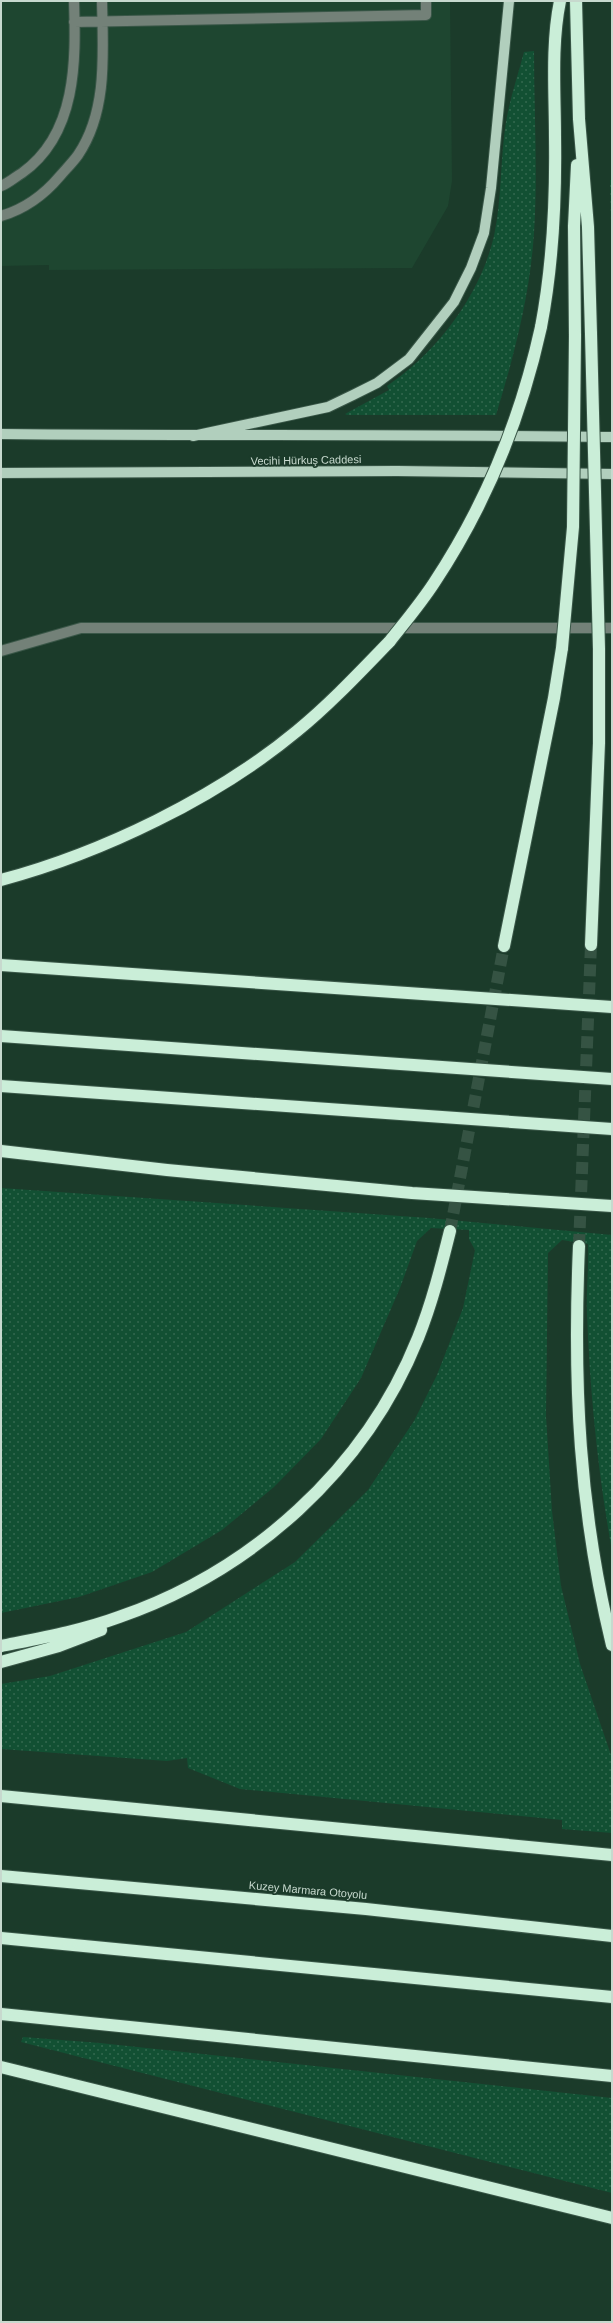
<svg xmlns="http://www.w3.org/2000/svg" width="613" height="2323" font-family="Helvetica,sans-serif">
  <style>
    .built { fill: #1e4630 }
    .grass { fill: url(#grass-dots) }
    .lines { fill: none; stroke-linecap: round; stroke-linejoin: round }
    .highway-tunnel { stroke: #355343; stroke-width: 12; stroke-dasharray: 12 6; stroke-linecap: butt }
    .minor-casing { stroke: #3a5748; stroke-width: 12 }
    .major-casing { stroke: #3a5748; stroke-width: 12 }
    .highway-casing { stroke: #3a5748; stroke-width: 14 }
    .minor { stroke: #738178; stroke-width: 10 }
    .major { stroke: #b1cfbd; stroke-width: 10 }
    .highway { stroke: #caeed8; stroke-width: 12 }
    .highway-bridge-casing { stroke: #3a5748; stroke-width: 14; stroke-linecap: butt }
    .highway-bridge { stroke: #caeed8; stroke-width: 12 }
    .labels { text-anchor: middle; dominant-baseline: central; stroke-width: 3.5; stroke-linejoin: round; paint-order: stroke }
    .street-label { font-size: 11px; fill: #c7d9ce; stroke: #1b3b2a }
  </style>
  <defs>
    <pattern id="grass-dots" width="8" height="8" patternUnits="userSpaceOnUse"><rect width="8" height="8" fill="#125033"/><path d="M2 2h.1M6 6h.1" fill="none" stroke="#33694f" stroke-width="1.8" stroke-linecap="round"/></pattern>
  </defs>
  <rect width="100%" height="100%" fill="#1b3b2a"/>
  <!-- built -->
  <path class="built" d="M1,1H450L452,181L448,206L412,268L49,270V265L1,266Z"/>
  <!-- grass -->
  <path class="grass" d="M534,51C534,112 538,173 534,233C530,295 514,356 496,415H347L345,414L389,390L387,386C437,352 480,296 494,236C502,199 500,160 506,122C510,98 518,75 524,52Z
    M610,180H612V266Z
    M1,1188L429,1218L612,1235V1551C598,1473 590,1394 587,1314C586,1291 589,1267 588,1244L562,1240L548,1253L546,1416L552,1511L561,1586L580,1664L612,1758V1833L562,1829V1820L240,1789L188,1768L187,1758L167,1761L1,1749V1684L50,1676L186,1632L295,1562L368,1490L414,1421L437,1375L463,1308L475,1250L469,1239V1230L431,1228L417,1241L400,1288L361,1378L321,1439L274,1487L222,1530L152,1572L79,1597L1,1613Z
    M23,2037L100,2043L612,2098V2193L21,2042Z"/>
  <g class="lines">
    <!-- highway-tunnel -->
    <path class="highway-tunnel" d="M450,1231L504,946
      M579,1246L591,945"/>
    <defs>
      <path id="minor" d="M74,22L426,15V1
        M1,186C9,183 15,177 22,173C77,134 76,61 74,1
        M1,216C25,209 44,195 60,176C66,169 73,162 78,155C108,111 103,52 102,1
        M1,651L81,628H612"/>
      <path id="major" d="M1,434C205,436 408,434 612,437
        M193,436L328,407L353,395L377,383L409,359L454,302L471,268L484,233L491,188L509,1
        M1,473L397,471L612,474"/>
      <path id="highway" d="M576,1L579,119L588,227L591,334
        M541,327C553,264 556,202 555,137C555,93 551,45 560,1
        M575,336L574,226L577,165
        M1,880C102,853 216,798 297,731C330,704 360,672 390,641
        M591,945L599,743V649
        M504,946L554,698L562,648
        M1,965L612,1007
        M1,1036L612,1079
        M1,1086L612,1129
        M1,1151L167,1170L412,1193L612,1206
        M579,1246C573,1385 579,1509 612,1645
        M1,1646C41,1638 81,1631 119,1617C252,1571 365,1470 418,1338C432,1303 441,1267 450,1231
        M1,1662L59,1646L101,1630
        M1,1796L612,1855
        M1,1876L366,1909L612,1936
        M1,1938L612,1997
        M1,2014L612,2076
        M1,2067L612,2218"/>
    </defs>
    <!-- minor casing -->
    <use href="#minor" class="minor-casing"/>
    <!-- major casing -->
    <use href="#major" class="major-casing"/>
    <!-- highway casing -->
    <use href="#highway" class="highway-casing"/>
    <!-- minor -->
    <use href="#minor" class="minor"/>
    <!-- major -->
    <use href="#major" class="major"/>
    <!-- highway -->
    <use href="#highway" class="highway"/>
    <defs>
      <path id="highway-bridge" d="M591,334L599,649
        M390,641C405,622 421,603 434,583C485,506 521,418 541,327
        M562,648L573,527L575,336"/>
    </defs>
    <!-- highway-bridge casing -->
    <use href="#highway-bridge" class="highway-bridge-casing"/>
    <!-- highway-bridge -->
    <use href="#highway-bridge" class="highway-bridge"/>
  </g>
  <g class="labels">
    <!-- street labels -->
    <g class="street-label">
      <text transform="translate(306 460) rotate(-1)">Vecihi Hürkuş Caddesi</text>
      <text transform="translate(308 1890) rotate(5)">Kuzey Marmara Otoyolu</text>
    </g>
  </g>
  <!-- border -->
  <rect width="613" height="2323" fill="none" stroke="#c7d9ce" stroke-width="4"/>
</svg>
